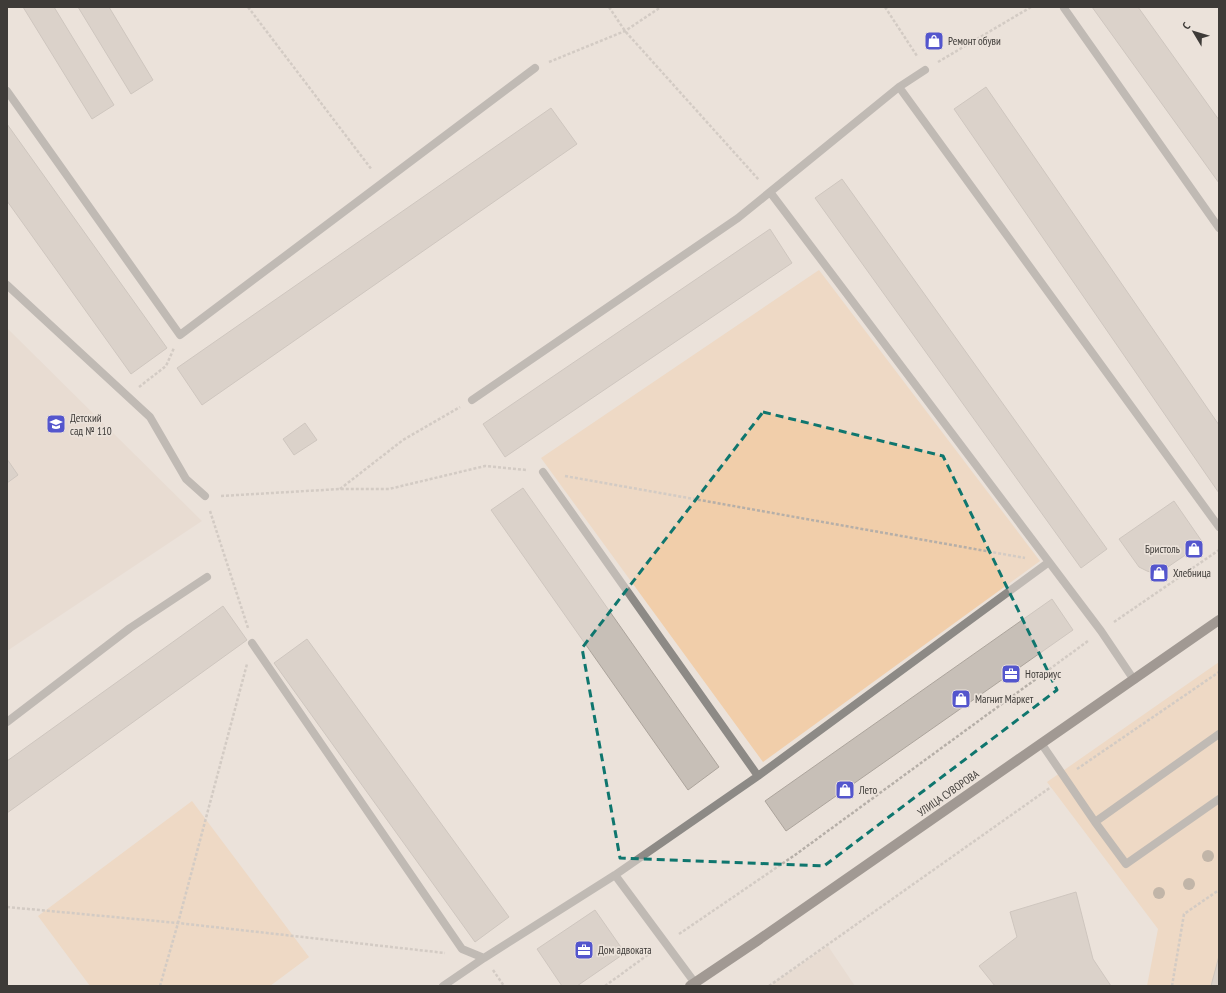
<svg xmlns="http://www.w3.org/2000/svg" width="1226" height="993" font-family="'PT Sans Narrow',sans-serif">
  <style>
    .built { fill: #e4d6c8 }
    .green { fill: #f1ceaa }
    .building { fill: #c7bfb7; stroke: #aca49c }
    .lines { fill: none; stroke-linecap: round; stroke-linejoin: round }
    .path { stroke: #b6afa8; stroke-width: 2.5; stroke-dasharray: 3 2; stroke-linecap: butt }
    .lane { stroke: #8d8a86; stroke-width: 8 }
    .primary { stroke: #48423c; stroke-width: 10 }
    .tree { fill: #8f7e6b }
    .marked { fill: none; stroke: #0f766e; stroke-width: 3; stroke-dasharray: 8 5; stroke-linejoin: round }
    .labels { text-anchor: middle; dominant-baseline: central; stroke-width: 3.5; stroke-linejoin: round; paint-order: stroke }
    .poi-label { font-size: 11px; fill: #3e3b38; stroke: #ebe2da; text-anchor: start }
    .street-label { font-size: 11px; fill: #3e3b38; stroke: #ebe2da }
  </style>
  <rect width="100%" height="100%" fill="#ebe2da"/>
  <!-- built -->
  <path class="built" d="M7,328L202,521L7,651Z
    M828,946L855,986H769Z"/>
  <!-- green -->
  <path class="green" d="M819,270L1040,561L763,762L541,458Z
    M1219,662V986H1147L1158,929L1047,782Z
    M192,801L309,957L270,986H90L38,916Z"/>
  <!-- building -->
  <path class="building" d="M23,7H54L114,105L92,119Z
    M78,7H109L153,80L131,94Z
    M1092,7H1138L1219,120V183Z
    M986,87L1219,425V493L954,109Z
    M551,108L577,144L202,405L177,368Z
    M7,124L167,348L131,374L7,201Z
    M842,179L1107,549L1081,568L815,198Z
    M770,229L792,263L505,457L483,424Z
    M305,423L317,440L294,455L283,439Z
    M7,459L18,475L7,483Z
    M523,488L719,767L688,790L491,510Z
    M1174,501L1203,543L1159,573H1153L1147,571L1139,567L1119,539Z
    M1052,599L1073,630L786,831L765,801Z
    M223,606L247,640L7,813V761Z
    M307,639L509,917L475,942L274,663Z
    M1076,892L1093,959L1111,986H995L979,966L1017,937L1010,912Z
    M595,910L625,953L577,986H562L537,949Z
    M1219,956V986H1211Z"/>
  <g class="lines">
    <!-- path -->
    <path class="path" d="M248,7L372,170
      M609,7L625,31L759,180
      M885,7L917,56
      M549,62L625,31L661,7
      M938,62L1031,7
      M139,387L166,366L174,348
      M565,476L1025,558
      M340,489L403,440L460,407
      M221,496L340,489H389L485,466L527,470
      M210,511L248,628
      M1114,622L1219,550
      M1077,769L1219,672
      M7,907L178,923L445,953
      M679,934L795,855L1088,641
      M493,970L504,986
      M160,986L178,923L247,664
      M605,986L653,951
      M769,986L1051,787
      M1172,986L1184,914L1219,890"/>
    <!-- lane -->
    <path class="lane" d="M1064,8L1219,228
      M899,87L1219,527
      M7,91L180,335L535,68
      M770,192L1049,562L1101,631L1134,680
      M7,285L150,417L186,479L205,496
      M472,400L738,218L899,87L925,70
      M543,472L758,776
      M252,643L462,949L484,958L443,986
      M7,722L130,628L207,577
      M1041,743L1095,822L1126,864L1219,799
      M1095,822L1219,734
      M615,875L695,983
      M484,958L615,875L758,776L1049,562"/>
    <!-- primary -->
    <path class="primary" d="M690,986L757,941L1219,620"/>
  </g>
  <!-- trees -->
  <g class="tree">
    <circle cx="1208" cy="856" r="6"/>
    <circle cx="1189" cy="884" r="6"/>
    <circle cx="1159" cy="893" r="6"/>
  </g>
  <!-- marked area -->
  <path d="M0 0H1226V993H0ZM763,412L943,456L1057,690L824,866L620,858L582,648Z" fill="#ebe2da" fill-opacity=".55" fill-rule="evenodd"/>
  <path class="marked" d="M763,412L943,456L1057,690L824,866L620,858L582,648Z"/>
  <!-- icons -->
  <defs>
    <symbol id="shop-square" viewBox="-11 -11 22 22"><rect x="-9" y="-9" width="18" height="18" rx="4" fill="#5456cd" stroke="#ebe2da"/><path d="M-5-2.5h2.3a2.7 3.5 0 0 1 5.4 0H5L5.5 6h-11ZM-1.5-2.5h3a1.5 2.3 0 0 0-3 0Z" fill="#fff"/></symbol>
    <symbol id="school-square" viewBox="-11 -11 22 22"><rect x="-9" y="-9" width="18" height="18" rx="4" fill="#5456cd" stroke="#ebe2da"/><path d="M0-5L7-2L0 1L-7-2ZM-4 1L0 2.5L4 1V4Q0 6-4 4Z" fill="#fff"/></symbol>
    <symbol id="office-square" viewBox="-11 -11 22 22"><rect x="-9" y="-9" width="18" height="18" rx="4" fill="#5456cd" stroke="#ebe2da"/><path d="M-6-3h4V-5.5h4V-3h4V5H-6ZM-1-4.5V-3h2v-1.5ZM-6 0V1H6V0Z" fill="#fff"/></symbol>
  </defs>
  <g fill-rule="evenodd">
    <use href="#shop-square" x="923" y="30" width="22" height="22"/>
    <use href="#school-square" x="45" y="413" width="22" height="22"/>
    <use href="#shop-square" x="1183" y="538" width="22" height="22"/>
    <use href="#shop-square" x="1148" y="562" width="22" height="22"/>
    <use href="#office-square" x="1000" y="663" width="22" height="22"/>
    <use href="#shop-square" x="950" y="688" width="22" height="22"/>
    <use href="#shop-square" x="834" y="779" width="22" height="22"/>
    <use href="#office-square" x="573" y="939" width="22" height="22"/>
  </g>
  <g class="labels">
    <!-- poi labels -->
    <g class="poi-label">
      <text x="948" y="41">Ремонт обуви</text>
      <text x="70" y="418">Детский<tspan x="70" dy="13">сад № 110</tspan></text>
      <text x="1180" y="549" text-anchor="end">Бристоль</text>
      <text x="1173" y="573">Хлебница</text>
      <text x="1025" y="674">Нотариус</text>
      <text x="975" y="699">Магнит Маркет</text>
      <text x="859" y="790">Лето</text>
      <text x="598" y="950">Дом адвоката</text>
    </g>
    <!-- street labels -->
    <g class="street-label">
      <text transform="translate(948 793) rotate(-35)">УЛИЦА СУВОРОВА</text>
    </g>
  </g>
  <!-- border -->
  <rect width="1226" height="993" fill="none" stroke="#3e3b38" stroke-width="16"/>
  <!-- north arrow -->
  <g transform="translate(1194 32) rotate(308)" stroke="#ebe2da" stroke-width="3" paint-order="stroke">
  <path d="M0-3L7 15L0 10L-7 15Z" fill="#3e3b38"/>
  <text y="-6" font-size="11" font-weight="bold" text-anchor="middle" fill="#3e3b38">С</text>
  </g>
</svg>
